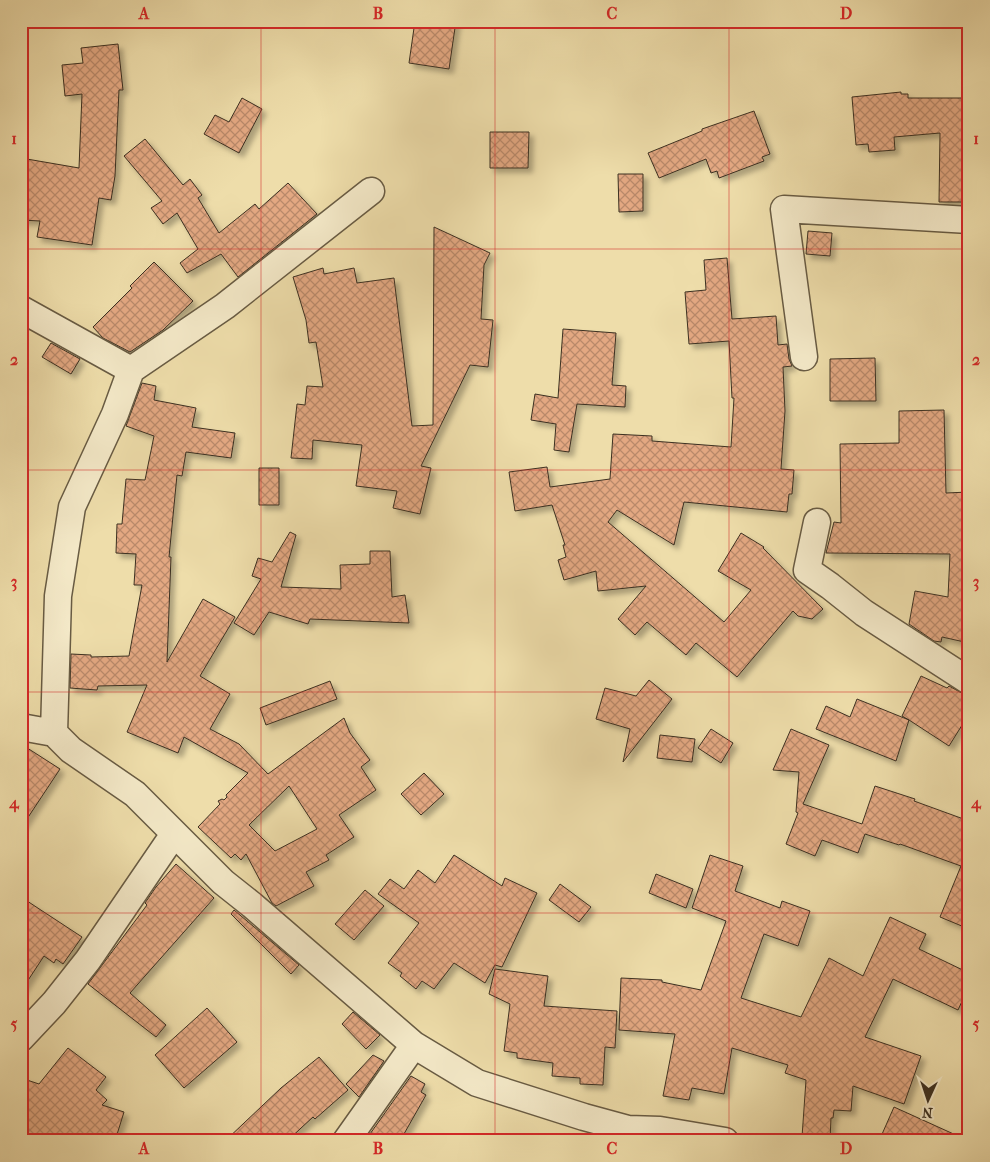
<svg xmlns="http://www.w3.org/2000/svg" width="990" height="1162" font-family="'IM FELL French Canon',serif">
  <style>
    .building { fill: url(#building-cross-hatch); stroke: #3c3021; fill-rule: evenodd; filter: url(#shadow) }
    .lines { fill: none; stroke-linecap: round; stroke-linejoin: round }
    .minor-casing { stroke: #685b43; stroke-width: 29 }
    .minor { stroke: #f4e9c8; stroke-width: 26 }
    .grid { fill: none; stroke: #d62828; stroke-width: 1; stroke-opacity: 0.55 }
    .neatline { fill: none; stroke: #d62828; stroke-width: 2 }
    .grid-label { font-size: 16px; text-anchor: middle; font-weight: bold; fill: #d62828 }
  </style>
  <defs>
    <pattern id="building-cross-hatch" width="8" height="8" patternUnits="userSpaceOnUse" patternTransform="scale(1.25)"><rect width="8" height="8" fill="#e3a882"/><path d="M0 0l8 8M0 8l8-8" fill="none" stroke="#b9896a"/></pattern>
    <filter id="shadow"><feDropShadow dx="4.5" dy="4.5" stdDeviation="2.5" flood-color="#0004"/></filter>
  </defs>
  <rect width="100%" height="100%" fill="#eda"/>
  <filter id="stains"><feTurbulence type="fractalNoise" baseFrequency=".004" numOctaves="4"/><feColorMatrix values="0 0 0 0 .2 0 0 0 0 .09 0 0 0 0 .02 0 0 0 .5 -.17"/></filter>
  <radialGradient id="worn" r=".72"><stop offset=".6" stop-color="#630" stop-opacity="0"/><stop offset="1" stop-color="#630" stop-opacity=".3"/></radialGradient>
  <!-- building -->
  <path class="building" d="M415,21H456L449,69L409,63Z
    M118,44L123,90H119L115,176L111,200L99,198L92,245L37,237L40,221L21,220V158L79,168L82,94L65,96L62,65L83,63L81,48Z
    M901,92V94H908V98H969V202H939L940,133L894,137L895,150L869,152L868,144L856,145L852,97Z
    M242,98L262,109L239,153L204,134L215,115L229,122Z
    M754,111L770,154L762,157L764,161L719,178L717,171L711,173L706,159L659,178L648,153L702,131V129Z
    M490,132H529L528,168H490Z
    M145,139L183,185L190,179L202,195L198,198L219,233L255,204L259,209L288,183L317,214L238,277L221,254L187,273L180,263L198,249L177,213L163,224L151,208L162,201L124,156Z
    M618,174H643V211L619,212Z
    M434,227L490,253L484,265L481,319L493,320L488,367L470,365L421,466L431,468L420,514L393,508L397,491L356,486L362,445L313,440L312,459L291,458L297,404L305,405L307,386L323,387L316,342L309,343L306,320L293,277L323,268L324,274L354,268L357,283L394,278L412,426L433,425Z
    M808,231L832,233L830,256L806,254Z
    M727,258L732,319L776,316L778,345L787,344L789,359L792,366L783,367L785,411L781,469L794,470L792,494H789L787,512L684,502L674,545L617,510L608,522L724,622L751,590L718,571L741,533L764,547L763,548L823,609L812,619L798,616L793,611L737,677L696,643L686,655L647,622L635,635L618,619L646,586L598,591L596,571L564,580L558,560L566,557L563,545H565L552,505L515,511L509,472L547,467L550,487L610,479L613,434L652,436V441L731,447L734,398H732L729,341L689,344L685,292L706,290L704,260Z
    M154,262L193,301L163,330L130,352L103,338L93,327L132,288L130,286Z
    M563,329L616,333L612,385L626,386L625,407L577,404L569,452L554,450L556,424L531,420L535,394L558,398Z
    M51,343L80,359L71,374L42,357Z
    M875,358L876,401H830V359Z
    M142,383L156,386L154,400L196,408L192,427L235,433L231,458L186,452L182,476L177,475L169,557H171L167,662L203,599L235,617L200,676L230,694L210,729L239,744L268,774L344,718L350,733L370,760L361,767L376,790L339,815L354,837L326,855L329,860L306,872L314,886L276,906L272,903L246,854L241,860L235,854L231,858L198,827L220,804L218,801L222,799L224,800L227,797L226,795L248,773L184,737L178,753L127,732L147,685L98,686L97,690L70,688L71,654L91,655V657L129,656L142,585H134L136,554L116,553L117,524H122L126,479L145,480L154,436L126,426ZM289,786L317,829L275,851L249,825Z
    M944,410L946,493L969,492V643L942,637L941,642L934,641L909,624L915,591L948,597L950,554L826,553L834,522L841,523L840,444L899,443V411Z
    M259,468H279V505H259Z
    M290,532L296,535L281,587L341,589L340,565L370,564V551H390L392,597L405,595L409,623L310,619L308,624L269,612L254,635L234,623L261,579L252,576L258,558L272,562Z
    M921,676L947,688L949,686L969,697V714L949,746L909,720L896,761L816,729L826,706L850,717L857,699L909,720L902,716Z
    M649,680L672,699L623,762L630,729L596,719L605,688L636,696Z
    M330,681L337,699L266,725L260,708Z
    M711,729L733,743L721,763L698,748Z
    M791,729L829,745L803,804L862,824L875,786L915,799L914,801L969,821V929L940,917L961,866L900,844L899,845L865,834L858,853L822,840L815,856L786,844L798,813L796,812L799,772L773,770Z
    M660,735L695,739L692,762L657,758Z
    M21,744L60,769L21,828Z
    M424,773L444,794L421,815L401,794Z
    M454,855L502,886L505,878L537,893L502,967L495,965L485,983L454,963L434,989L422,981L416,989L400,976L402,973L388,963L419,923L378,894L390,879L404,889L418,870L435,883Z
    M710,855L743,866L735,891L780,908L782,901L810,911L798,946L764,934L741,998L801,1017L829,958L863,976L890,917L926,934L919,949L969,973V986L958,1010L893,979L865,1037L921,1056L904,1104L853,1086L851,1111L834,1110L833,1118H831L830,1140L802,1137L806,1080L785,1073L788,1065L732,1048L724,1094L692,1088L689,1100L663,1096L675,1034L619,1030L621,978L662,980V982L701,990L726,921L692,908Z
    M176,864L214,898L130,993L166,1025L156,1037L88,984L147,905L145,903L156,887Z
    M656,874L693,889L686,908L649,893Z
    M560,884L591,907L579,922L549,900Z
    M365,890L384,906L354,940L335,924Z
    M21,897L82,937L63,964L56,959L54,963L44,956L21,991Z
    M234,910L299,965L291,974L231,914Z
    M495,969L548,976L544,1006L617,1011L615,1048L605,1047L603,1085L580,1084V1078L552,1076L553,1063L517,1058V1053L504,1051L510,1004L489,994Z
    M207,1008L237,1042L184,1088L155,1055Z
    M353,1012L380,1035L366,1049L342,1024Z
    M68,1048L106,1077L96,1090L107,1100L102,1105L124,1112L115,1141H48L21,1132V1078L39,1084Z
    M373,1055L384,1061L359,1097L346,1084Z
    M319,1057L348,1090L315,1119L313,1117L287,1141H225L281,1088Z
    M411,1076L425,1084L421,1092L426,1095L400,1141H365Z
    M894,1107L969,1141H879Z"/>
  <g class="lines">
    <defs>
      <path id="minor" d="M21,309L131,370
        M804,357L784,209L969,220
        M817,522L807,570L830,586L864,613L969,681
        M21,727L54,733L71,750L135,794L223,882L252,905L414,1045L477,1083L584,1117L628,1129L660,1130L725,1141
        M54,733L58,596L72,507L115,414L131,370L225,306L371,191
        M21,1038L54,1003L88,960L174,834
        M346,1141L414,1045"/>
    </defs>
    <!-- minor casing -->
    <use href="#minor" class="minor-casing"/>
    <!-- minor -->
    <use href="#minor" class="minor"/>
  </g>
  <!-- grid -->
  <path class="grid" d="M261,21V1141M495,21V1141M729,21V1141M21,249H969M21,470H969M21,692H969M21,913H969"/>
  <!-- margin -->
  <rect width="990" height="1162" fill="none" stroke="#eda" stroke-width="55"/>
  <!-- north arrow -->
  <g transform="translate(928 1100) rotate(183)" stroke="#f4e9c8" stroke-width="4" paint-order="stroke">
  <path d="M0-4L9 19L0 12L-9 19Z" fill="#3c3021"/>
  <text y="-8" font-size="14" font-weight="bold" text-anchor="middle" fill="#3c3021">N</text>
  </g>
  <rect x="28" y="28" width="934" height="1106" class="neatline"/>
  <g class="grid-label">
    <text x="144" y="19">A</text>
    <text x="378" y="19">B</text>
    <text x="612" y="19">C</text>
    <text x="846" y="19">D</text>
    <text x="14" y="144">1</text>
    <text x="976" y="144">1</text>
    <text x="14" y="365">2</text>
    <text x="976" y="365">2</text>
    <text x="14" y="587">3</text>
    <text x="976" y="587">3</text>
    <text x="14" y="808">4</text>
    <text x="976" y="808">4</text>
    <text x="14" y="1029">5</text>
    <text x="976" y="1029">5</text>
    <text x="144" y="1154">A</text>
    <text x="378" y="1154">B</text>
    <text x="612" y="1154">C</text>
    <text x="846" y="1154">D</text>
  </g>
  <rect width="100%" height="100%" filter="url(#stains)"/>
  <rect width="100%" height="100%" fill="url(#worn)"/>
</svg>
